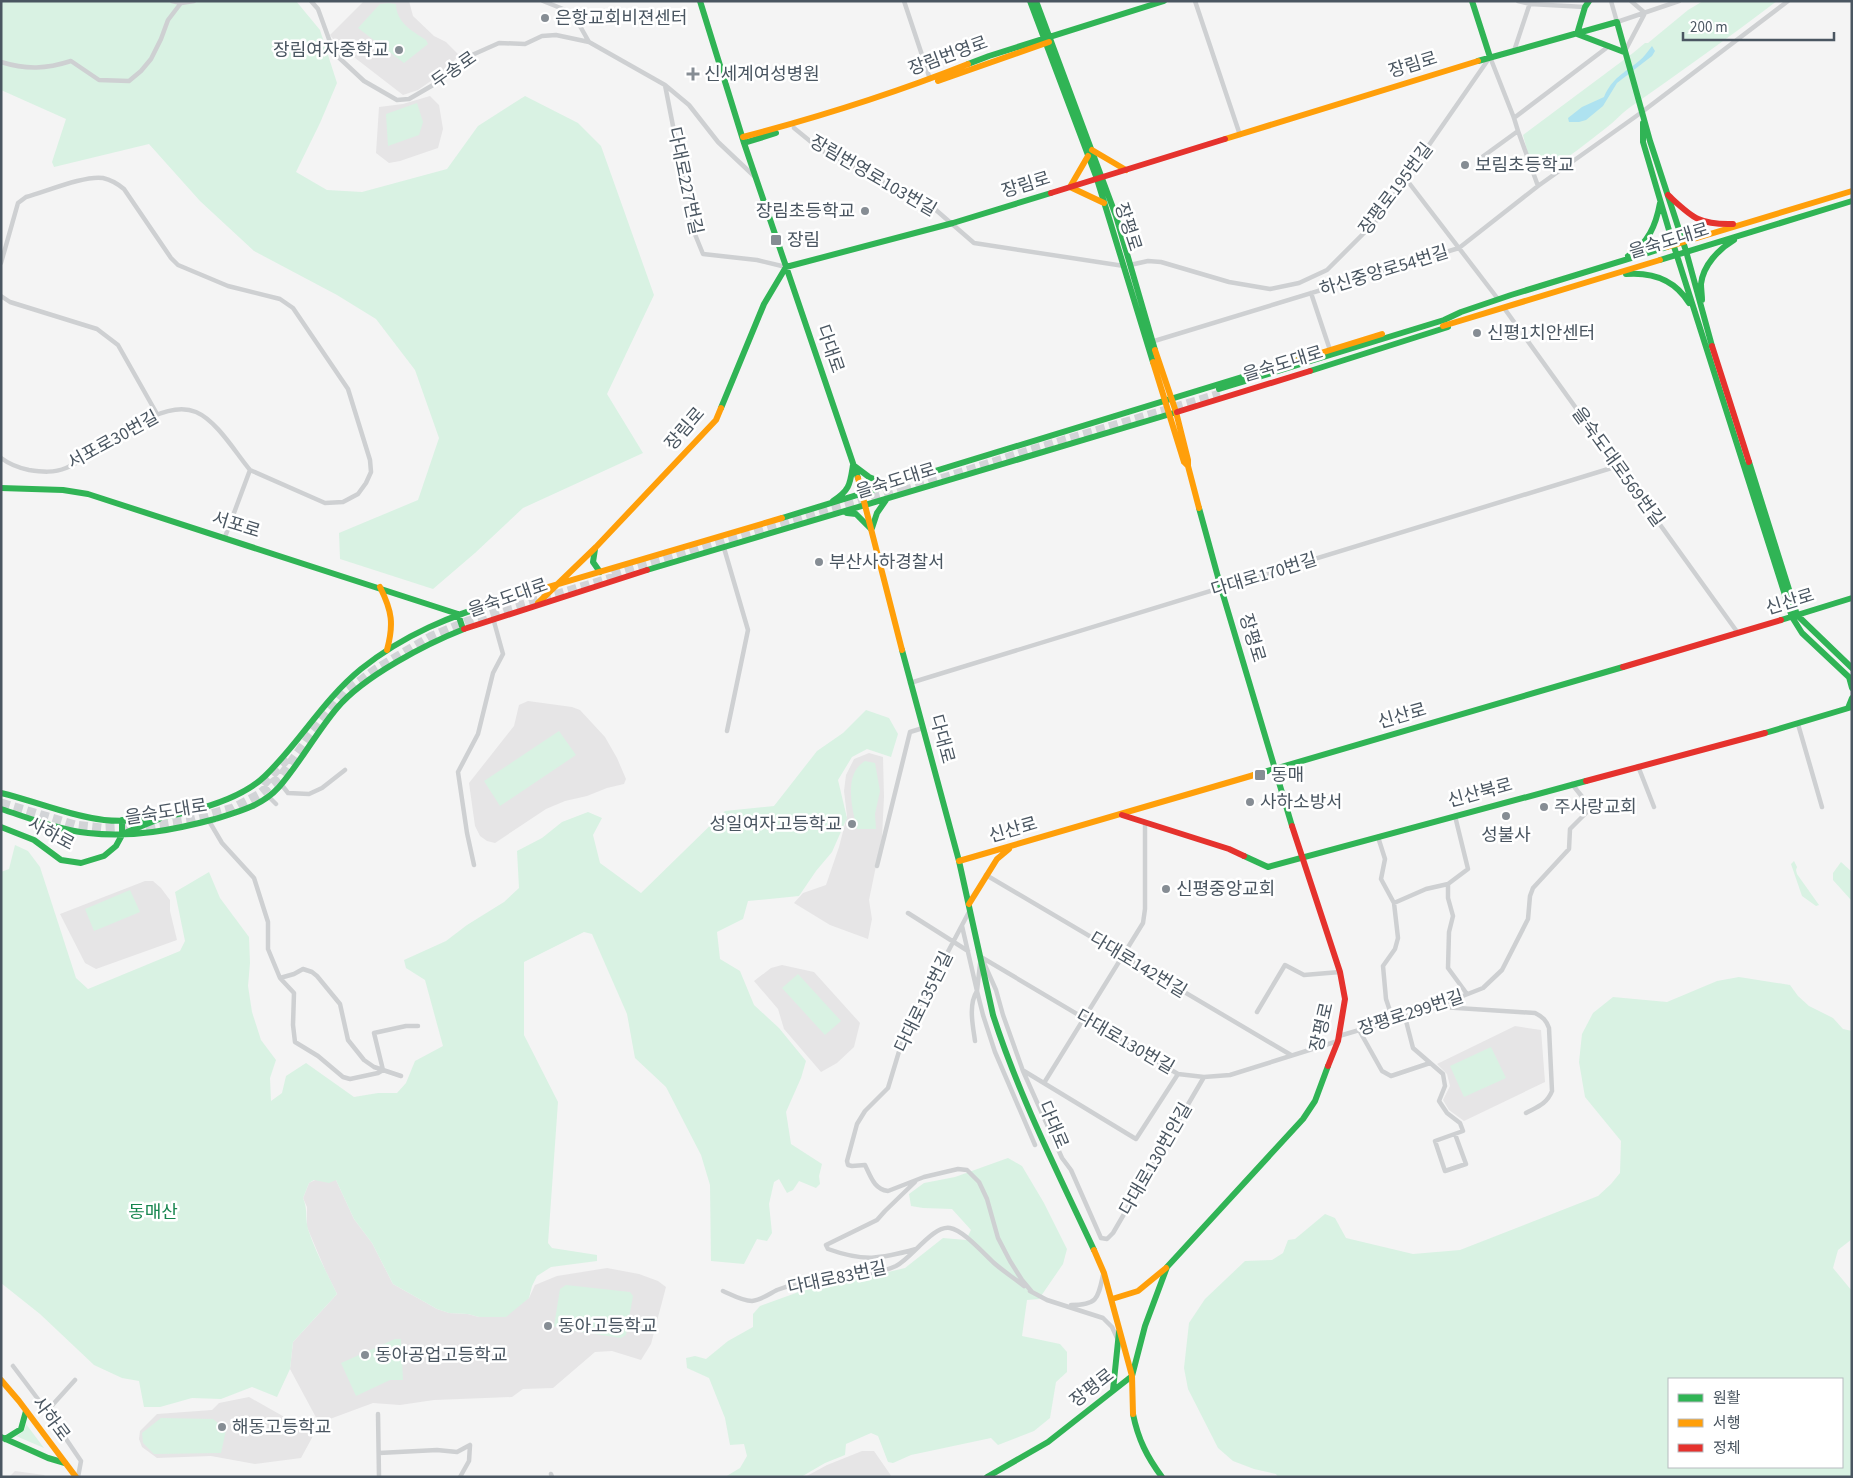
<svg xmlns="http://www.w3.org/2000/svg" width="1853" height="1478" font-family="'Source Sans 3','Noto Sans KR',sans-serif">
  <style>
    .education { fill: #e6e5e6 }
    .green { fill: #d9f2e3; fill-rule: evenodd }
    .water { fill: #aee2f0 }
    .lines { fill: none; stroke-linecap: round; stroke-linejoin: round }
    .highway-tunnel { stroke: #d2d4d7; stroke-width: 9; stroke-dasharray: 9 4.5; stroke-linecap: butt }
    .street { stroke: #ced0d2; stroke-width: 4.5 }
    .fast { stroke: #30b455; stroke-width: 6 }
    .slow { stroke: #ff9f0a; stroke-width: 6 }
    .jam { stroke: #e5322d; stroke-width: 6 }
    .poi-dot { fill: #868d94; stroke: #fff; stroke-width: 2 }
    .labels { text-anchor: middle; dominant-baseline: central; stroke-width: 5; stroke-linejoin: round; paint-order: stroke }
    .poi-label { font-size: 18px; fill: #4a5661; stroke: #fff; text-anchor: start }
    .street-label { font-size: 18px; fill: #4a5661; stroke: #fff }
    .park-label { font-size: 18px; fill: #17864f; stroke: #fff }
  </style>
  <rect width="100%" height="100%" fill="#f4f4f4"/>
  <!-- education -->
  <path class="education" d="M364,1H409L413,16L434,36L446,42L459,55L445,71L418,90L403,95L337,44L330,35Z
    M430,96L439,105L443,129L438,148L400,161L389,163L376,153L379,107L403,104Z
    M528,701L572,707L580,710L605,737L617,758L626,779L624,784L607,788L587,796L565,801L546,809L495,843L487,841L480,836L475,826L469,783L514,726L519,705Z
    M869,753L883,757L884,797L882,837L869,900L872,919L868,939L830,925L794,903L803,893L826,885L839,847L847,816L844,791L846,775L854,759Z
    M145,881H153L161,888L170,900V911L177,940L96,969L85,963L60,914Z
    M782,965L814,972L860,1023L854,1047L837,1063L821,1072L784,1029L778,1009L754,981L771,968Z
    M1515,1026L1541,1030L1545,1082L1464,1121L1449,1110L1443,1100L1450,1086L1447,1074L1437,1064Z
    M315,1180H336L354,1219L372,1243L393,1284L437,1309L449,1313L468,1314L479,1317L529,1298L535,1285L557,1276L607,1268L639,1274L658,1281L666,1287L651,1344L641,1360L612,1351L595,1352L553,1388L523,1389L512,1397L434,1400L400,1405L373,1403L319,1423L290,1369L293,1342L337,1294L326,1272L307,1227V1207L303,1198L309,1183Z
    M249,1397L311,1432L313,1436L301,1458L255,1464L211,1456L157,1458L142,1447L139,1439L140,1431L157,1414L212,1410L219,1403Z
    M862,1451H874L892,1477H805L827,1465Z
    M15,1471L44,1475L46,1477H9Z"/>
  <!-- green -->
  <path class="green" d="M1,1H296L320,30L337,83L320,123L296,172L327,190L362,192L447,169L478,126L525,96L578,123L601,146L654,295L607,394L643,453L523,508L475,553L433,589L340,559L339,533L418,500L439,438L415,370L376,319L337,295L254,251L200,201L149,144L54,167L52,162L66,119L1,90Z
    M1703,1H1777C1728,38 1679,73 1629,108C1621,114 1614,122 1606,128C1588,142 1570,156 1551,169H1546L1530,162L1523,135L1633,53L1645,43H1648L1688,10Z
    M388,3L396,4C396,22 412,31 426,40L428,44L404,63L358,28L380,4Z
    M417,103L423,122L419,135L388,146L386,114Z
    M866,710L889,718L898,734L891,757L867,749L852,757L838,780L847,818L832,852L816,871L799,896L748,901L743,919L717,932L720,959L740,971L754,1005L779,1028L806,1061L801,1078L786,1112L791,1144L822,1164L819,1176L820,1184L816,1188L799,1181L793,1190L787,1193L779,1179L774,1182L769,1204L772,1233L767,1241L757,1239L744,1264L711,1261L710,1185L701,1155L666,1087L635,1058L627,1014L592,934L584,932L524,962V1035L558,1102L548,1243L552,1248L597,1255V1261L551,1267L537,1276L532,1286L529,1298L506,1317H479L468,1314L449,1313L437,1309L393,1284L372,1243L354,1219L336,1180L329,1183L314,1180L309,1183L303,1198C308,1209 305,1218 308,1229C315,1251 327,1273 337,1294L293,1342L290,1369L277,1397L252,1387L221,1399L192,1398L160,1407H144L139,1381L122,1378L94,1365L40,1314L1,1283V872L9,869L15,845L28,851L40,867L76,978L88,989L180,951L185,941L175,892L209,872L220,898L249,937L250,963L248,986L252,1012L261,1040L276,1060L270,1078L271,1101L282,1093L286,1076L306,1063L354,1097L378,1093H397L406,1083L415,1061L443,1046L425,980L406,968L404,960L446,941L467,925L504,902L519,888L517,851L542,838L562,822L588,812L602,818L593,835L600,863L641,893L725,811L774,806L817,751L843,733Z
    M559,731L576,755L500,806L484,781Z
    M865,761L875,763L880,791L875,814L876,829H857C852,808 843,774 865,761Z
    M1794,861L1797,867L1796,870L1797,874L1819,905L1816,906L1802,896L1791,864Z
    M1841,862L1852,872L1851,900L1833,880V873Z
    M130,890L140,912L94,931L85,909Z
    M798,974L841,1021L825,1035L782,988Z
    M1739,977L1790,985L1798,996L1809,1006L1833,1018L1843,1029L1852,1031V1239L1838,1250L1833,1268L1852,1291V1477H1278L1276,1474L1254,1469L1233,1461L1218,1448L1188,1389L1184,1368L1189,1323L1205,1299L1245,1261L1272,1260L1283,1253L1288,1240L1295,1239L1325,1214L1335,1218L1346,1238L1413,1254L1460,1250L1598,1196L1611,1184L1620,1173L1621,1141L1585,1097L1579,1062L1582,1034L1593,1013L1613,997L1667,1002L1717,981ZM1669,1379H1842V1467H1669Z
    M1491,1047L1506,1078L1464,1097L1450,1066Z
    M1008,1158L1022,1166L1044,1203L1067,1249L1063,1264L1039,1299L1027,1300L1022,1336L1060,1344L1067,1352V1372L1056,1382L1050,1418L1034,1431L998,1445L991,1438L911,1455L893,1463L888,1462L878,1436L871,1433L846,1444L845,1455L825,1463L801,1477H725L740,1468L747,1456L744,1444L730,1445L725,1418L709,1378L687,1368L686,1358L695,1356L706,1359L728,1341L753,1327V1314L760,1306L829,1281L863,1278L905,1268L943,1238L966,1240L971,1230L952,1209L923,1208L911,1206L909,1194L924,1183L955,1177Z
    M566,1285L630,1292L633,1296L626,1335L621,1338L562,1329L554,1326L560,1289Z
    M395,1339H401L403,1380H390L356,1396L341,1363Z
    M161,1418L213,1419L226,1430L221,1453L154,1454L143,1443L142,1433Z
    M26,1424L44,1448L16,1436C22,1433 25,1431 26,1424Z"/>
  <!-- water -->
  <path class="water" d="M1652,46L1655,51L1652,56L1617,83L1603,106L1586,120L1579,122H1569L1568,118L1582,107L1604,97C1612,78 1624,73 1639,61C1644,57 1648,51 1652,46Z"/>
  <g class="lines">
    <!-- highway-tunnel -->
    <path class="highway-tunnel" d="M903,491L1028,451L1220,394
      M612,574L908,485
      M263,785L288,758
      M1,803L75,825L102,828L155,825L192,819L233,808L258,795L281,776L309,737L345,692L376,669L430,637L468,621L618,576"/>
    <!-- street -->
    <path class="street" d="M172,1L181,3L194,1
      M311,1L318,9L334,53L364,81L397,100L409,99L440,81L472,55L499,43L525,44L542,36L556,35L589,42L665,85L689,105L718,142L754,176
      M543,1L568,11L576,19L589,42
      M904,1L930,79
      M1195,1L1240,135
      M1518,1L1530,4L1585,7
      M1611,1L1617,22L1679,1
      M1514,51L1530,3
      M1625,51L1645,13L1631,1
      M1490,57L1514,118L1518,131
      M1,62C27,70 46,69 71,61L99,80L129,81L141,71L151,59L161,39L168,20L181,3
      M665,85L681,167L692,197L691,212L694,232L703,254L757,260L786,267
      M1514,118L1609,46
      M794,128L821,150L929,204L974,243L1124,266
      M1478,160L1518,131L1538,186
      M1406,179L1498,299
      M1,263L18,203L26,197C45,192 85,175 103,178C112,180 118,184 124,189L171,258L178,265L228,286L280,299L293,308L348,389L370,460L371,472L366,483L358,494L343,502L325,503L250,470
      M1130,265L1148,261L1161,262L1229,282L1270,289L1299,283L1327,270L1377,220L1490,57
      M1311,293L1330,350
      M1,296L10,302L97,329L118,345L157,414
      M1504,308L1738,633
      M1151,342L1459,248L1538,186L1642,112L1788,1
      M1,458C9,464 19,468 29,470C42,472 54,473 66,468C101,454 158,396 196,412C217,421 235,452 250,470L225,537
      M724,548L748,630L727,731
      M910,683L1618,466
      M1798,724L1822,807
      M1638,766L1654,807
      M281,784L288,793L309,794L322,788L345,770
      M268,796L276,804
      M209,821L222,843L254,878L268,922V949L280,978L294,993L293,1025L295,1042L318,1056L343,1077L350,1079L378,1073L383,1070
      M1378,837L1385,859L1381,879L1394,903L1398,938L1395,949L1383,966L1386,999L1393,1020
      M474,865L467,833L458,772L478,734L493,673L503,654L493,618
      M877,866L910,732L923,728
      M986,875L1291,1055
      M1448,884V898L1453,916L1449,932L1448,968L1467,994
      M1394,903L1426,889L1448,884L1468,869L1455,816
      M970,910L904,1035L888,1088L865,1111L857,1124L847,1161L848,1165L852,1166L865,1165C871,1177 874,1189 888,1191L924,1177L958,1169L967,1170L979,1182L987,1199L998,1238L1010,1261L1022,1280L1032,1292
      M908,913L968,951
      M962,926L977,991C968,1005 973,1026 975,1041
      M981,957L1178,1074L1204,1077L1230,1075L1338,1041
      M984,963L996,990L1003,1015L1023,1071L1062,1158L1071,1170L1101,1238L1107,1239L1113,1233L1204,1077
      M980,964L977,991L983,1015L995,1052L1035,1145
      M280,978L294,974L303,969L312,972L317,976L340,1004L348,1040L364,1060L374,1067L401,1076
      M1442,1007L1535,1013C1543,1017 1546,1020 1549,1028L1552,1091C1547,1104 1537,1107 1526,1113
      M1257,1012L1285,965L1304,975L1340,972
      M1405,1017L1413,1048L1443,1074L1445,1086L1439,1101L1447,1113L1460,1123L1463,1131L1435,1141L1445,1171L1466,1164L1455,1134
      M1359,1030L1382,1071L1391,1076L1430,1063
      M1339,1036L1441,1006L1450,1001L1483,988L1502,970L1528,919L1530,896L1533,888L1569,849L1570,829L1591,808L1572,784
      M383,1070L374,1033L406,1026H418
      M1024,1071L1136,1139L1178,1074
      M1044,1083L1143,923L1145,909V822
      M915,1182L885,1211L877,1220L826,1245L828,1249C864,1262 880,1259 916,1249
      M723,1291C732,1295 743,1301 752,1301C761,1300 769,1294 777,1290C788,1286 801,1282 813,1280C840,1273 870,1278 896,1266C912,1258 933,1225 950,1228C963,1230 983,1253 994,1263C1003,1271 1014,1278 1024,1286
      M1030,1291L1047,1300L1103,1318L1112,1327L1118,1340
      M1071,1305C1098,1305 1098,1298 1103,1275
      M13,1366L47,1411
      M75,1380L47,1411L81,1461L78,1477
      M378,1414L379,1477
      M379,1453L437,1450L457,1452L470,1445
      M551,1474L552,1477
      M460,1477L469,1461L470,1445"/>
    <!-- fast -->
    <path class="fast" d="M700,1L744,143L858,478
      M1030,1L1097,179L1153,362
      M1036,1L1116,216L1155,350
      M1472,1L1490,57
      M1589,1L1585,7L1577,34L1624,52
      M1478,61L1617,22L1650,141L1686,251L1712,346
      M968,64L989,56L1164,1
      M1643,123V142L1671,237L1792,617L1802,633L1852,680
      M744,143L776,133
      M1628,256C1648,244 1656,225 1660,203
      M1660,260L1852,201
      M1626,274C1652,272 1675,280 1689,303
      M1702,300C1702,295 1701,289 1701,284C1703,265 1719,249 1734,240
      M1310,371L1448,327
      M1219,389L1444,320L1461,312L1511,295L1667,247
      M721,408L764,304L786,267L953,223L1051,193
      M1749,462L1797,615L1852,668
      M1,488L63,490L88,494L458,614
      M833,501C850,490 850,484 853,465L869,477L888,485
      M1199,508L1221,588L1292,826
      M847,513L856,514L871,529
      M782,518L1298,360
      M872,528L877,513L886,500
      M595,549L593,562L600,572
      M647,570L1177,412
      M458,614L463,629
      M1781,620L1852,598
      M902,650L959,861L993,1015C1019,1096 1058,1173 1094,1250
      M1849,677L1852,688
      M1848,708L1852,698
      M1765,733L1852,707
      M1254,775L1623,667
      M1,793C35,801 69,816 104,820C148,825 233,807 265,776C300,742 323,700 361,669C405,634 450,616 504,600
      M1,809C29,818 59,830 88,833C132,838 174,830 215,819C238,812 262,806 279,787C300,763 316,733 337,708C364,676 426,644 464,629
      M1,827L34,840L61,860L81,863L104,856L116,846L122,835V820
      M127,832L159,819
      M1244,856L1268,867L1586,781
      M1113,1390L1119,1332
      M1133,1414C1138,1439 1147,1457 1162,1477
      M1,1437L48,1458L65,1463
      M5,1439L21,1429L26,1411
      M987,1477L1048,1442L1132,1376L1145,1326L1167,1267L1303,1119L1315,1101L1328,1066"/>
    <!-- slow -->
    <path class="slow" d="M938,81L1049,42
      M743,137C819,117 895,93 968,64
      M1225,139L1478,61
      M1092,150L1126,170
      M1088,156L1070,187L1104,203
      M1667,247L1852,191
      M1443,326L1660,260
      M1155,350L1176,412L1188,460V466
      M1298,360L1382,334
      M1153,362L1184,462L1188,466L1199,508
      M858,478L902,650
      M380,587C392,611 394,624 387,650
      M504,600L782,518
      M538,603L596,547L716,420L721,408
      M959,861L1254,775
      M969,904L997,859L1009,849
      M1094,1250L1104,1273L1132,1376L1133,1414
      M1112,1299L1138,1291L1166,1268
      M1,1380L19,1401L76,1477"/>
    <!-- jam -->
    <path class="jam" d="M1051,193L1225,139
      M1668,195C1692,217 1698,225 1733,224
      M1712,346L1749,462
      M1177,412L1310,371
      M464,629L647,570
      M1623,667L1781,620
      M1586,781L1765,733
      M1122,815L1229,849L1244,856
      M1292,826L1340,972L1345,999L1338,1041L1328,1066"/>
  </g>
  <!-- markers -->
  <g class="poi-dot">
    <circle cx="545" cy="18" r="5"/>
    <circle cx="399" cy="50" r="5"/>
    <path d="M690.5 66.5h5v5h5v5h-5v5h-5v-5h-5v-5h5z"/>
    <circle cx="1465" cy="165" r="5"/>
    <circle cx="865" cy="211" r="5"/>
    <rect x="770" y="234" width="12" height="12" rx="2.5"/>
    <circle cx="1477" cy="333" r="5"/>
    <circle cx="819" cy="562" r="5"/>
    <rect x="1254" y="769" width="12" height="12" rx="2.5"/>
    <circle cx="1250" cy="802" r="5"/>
    <circle cx="1544" cy="807" r="5"/>
    <circle cx="1506" cy="816" r="5"/>
    <circle cx="852" cy="824" r="5"/>
    <circle cx="1166" cy="889" r="5"/>
    <circle cx="548" cy="1326" r="5"/>
    <circle cx="365" cy="1355" r="5"/>
    <circle cx="222" cy="1427" r="5"/>
  </g>
  <g class="labels">
    <!-- poi labels -->
    <g class="poi-label">
      <text x="555" y="18">은항교회비젼센터</text>
      <text x="389" y="50" text-anchor="end">장림여자중학교</text>
      <text x="704" y="74">신세계여성병원</text>
      <text x="1475" y="165">보림초등학교</text>
      <text x="855" y="211" text-anchor="end">장림초등학교</text>
      <text x="787" y="240">장림</text>
      <text x="1487" y="333">신평1치안센터</text>
      <text x="829" y="562">부산사하경찰서</text>
      <text x="1271" y="775">동매</text>
      <text x="1260" y="802">사하소방서</text>
      <text x="1554" y="807">주사랑교회</text>
      <text x="842" y="824" text-anchor="end">성일여자고등학교</text>
      <text x="1506" y="835" text-anchor="middle">성불사</text>
      <text x="1176" y="889">신평중앙교회</text>
      <text x="558" y="1326">동아고등학교</text>
      <text x="375" y="1355">동아공업고등학교</text>
      <text x="232" y="1427">해동고등학교</text>
    </g>
    <!-- street labels -->
    <g class="street-label">
      <text transform="translate(948 56) rotate(-20)">장림번영로</text>
      <text transform="translate(1413 65) rotate(-17)">장림로</text>
      <text transform="translate(454 70) rotate(-35)">두송로</text>
      <text transform="translate(873 176) rotate(30)">장림번영로103번길</text>
      <text transform="translate(685 181) rotate(78)">다대로227번길</text>
      <text transform="translate(1026 185) rotate(-17)">장림로</text>
      <text transform="translate(1396 189) rotate(-53)">장평로195번길</text>
      <text transform="translate(1128 227) rotate(72)">장평로</text>
      <text transform="translate(1669 241) rotate(-17)">을숙도대로</text>
      <text transform="translate(1384 271) rotate(-17)">하신중앙로54번길</text>
      <text transform="translate(830 349) rotate(71)">다대로</text>
      <text transform="translate(1283 364) rotate(-17)">을숙도대로</text>
      <text transform="translate(685 429) rotate(-49)">장림로</text>
      <text transform="translate(113 440) rotate(-29)">서포로30번길</text>
      <text transform="translate(1618 467) rotate(54)">을숙도대로569번길</text>
      <text transform="translate(896 481) rotate(-17)">을숙도대로</text>
      <text transform="translate(236 525) rotate(17)">서포로</text>
      <text transform="translate(1264 575) rotate(-17)">다대로170번길</text>
      <text transform="translate(508 598) rotate(-19)">을숙도대로</text>
      <text transform="translate(1790 602) rotate(-17)">신산로</text>
      <text transform="translate(1252 638) rotate(73)">장평로</text>
      <text transform="translate(1402 716) rotate(-16)">신산로</text>
      <text transform="translate(942 739) rotate(75)">다대로</text>
      <text transform="translate(1480 793) rotate(-15)">신산북로</text>
      <text transform="translate(166 812) rotate(-9)">을숙도대로</text>
      <text transform="translate(1013 830) rotate(-16)">신산로</text>
      <text transform="translate(51 834) rotate(28)">사하로</text>
      <text transform="translate(1138 965) rotate(31)">다대로142번길</text>
      <text transform="translate(924 1002) rotate(-64)">다대로135번길</text>
      <text transform="translate(1411 1013) rotate(-18)">장평로299번길</text>
      <text transform="translate(1322 1027) rotate(-77)">장평로</text>
      <text transform="translate(1125 1042) rotate(30)">다대로130번길</text>
      <text transform="translate(1053 1125) rotate(67)">다대로</text>
      <text transform="translate(1156 1159) rotate(-60)">다대로130번안길</text>
      <text transform="translate(837 1278) rotate(-12)">다대로83번길</text>
      <text transform="translate(1092 1388) rotate(-38)">장평로</text>
      <text transform="translate(51 1419) rotate(53)">사하로</text>
    </g>
    <!-- park labels -->
    <g class="park-label">
      <text x="153" y="1212">동매산</text>
    </g>
  </g>
  <!-- border -->
  <rect width="1853" height="1478" fill="none" stroke="#4a5661" stroke-width="5"/>
  <!-- legend -->
  <rect x="1668" y="1378" width="175" height="90" fill="#ffffff" stroke="#b7bbc0"/>
  <rect x="1678" y="1394" width="25" height="8" fill="#30b455" stroke="#b7bbc0"/>
  <text x="1713" y="1403" font-size="15" fill="#4a5661">원활</text>
  <rect x="1678" y="1419" width="25" height="8" fill="#ff9f0a" stroke="#b7bbc0"/>
  <text x="1713" y="1428" font-size="15" fill="#4a5661">서행</text>
  <rect x="1678" y="1444" width="25" height="8" fill="#e5322d" stroke="#b7bbc0"/>
  <text x="1713" y="1453" font-size="15" fill="#4a5661">정체</text>
  <!-- scale -->
  <path d="M1683 32v8h151v-8" fill="none" stroke="#4a5661" stroke-width="2.5"/>
  <text x="1690" y="32" font-size="15" fill="#4a5661" stroke="#ffffff" stroke-width="4" paint-order="stroke">200 m</text>
</svg>
